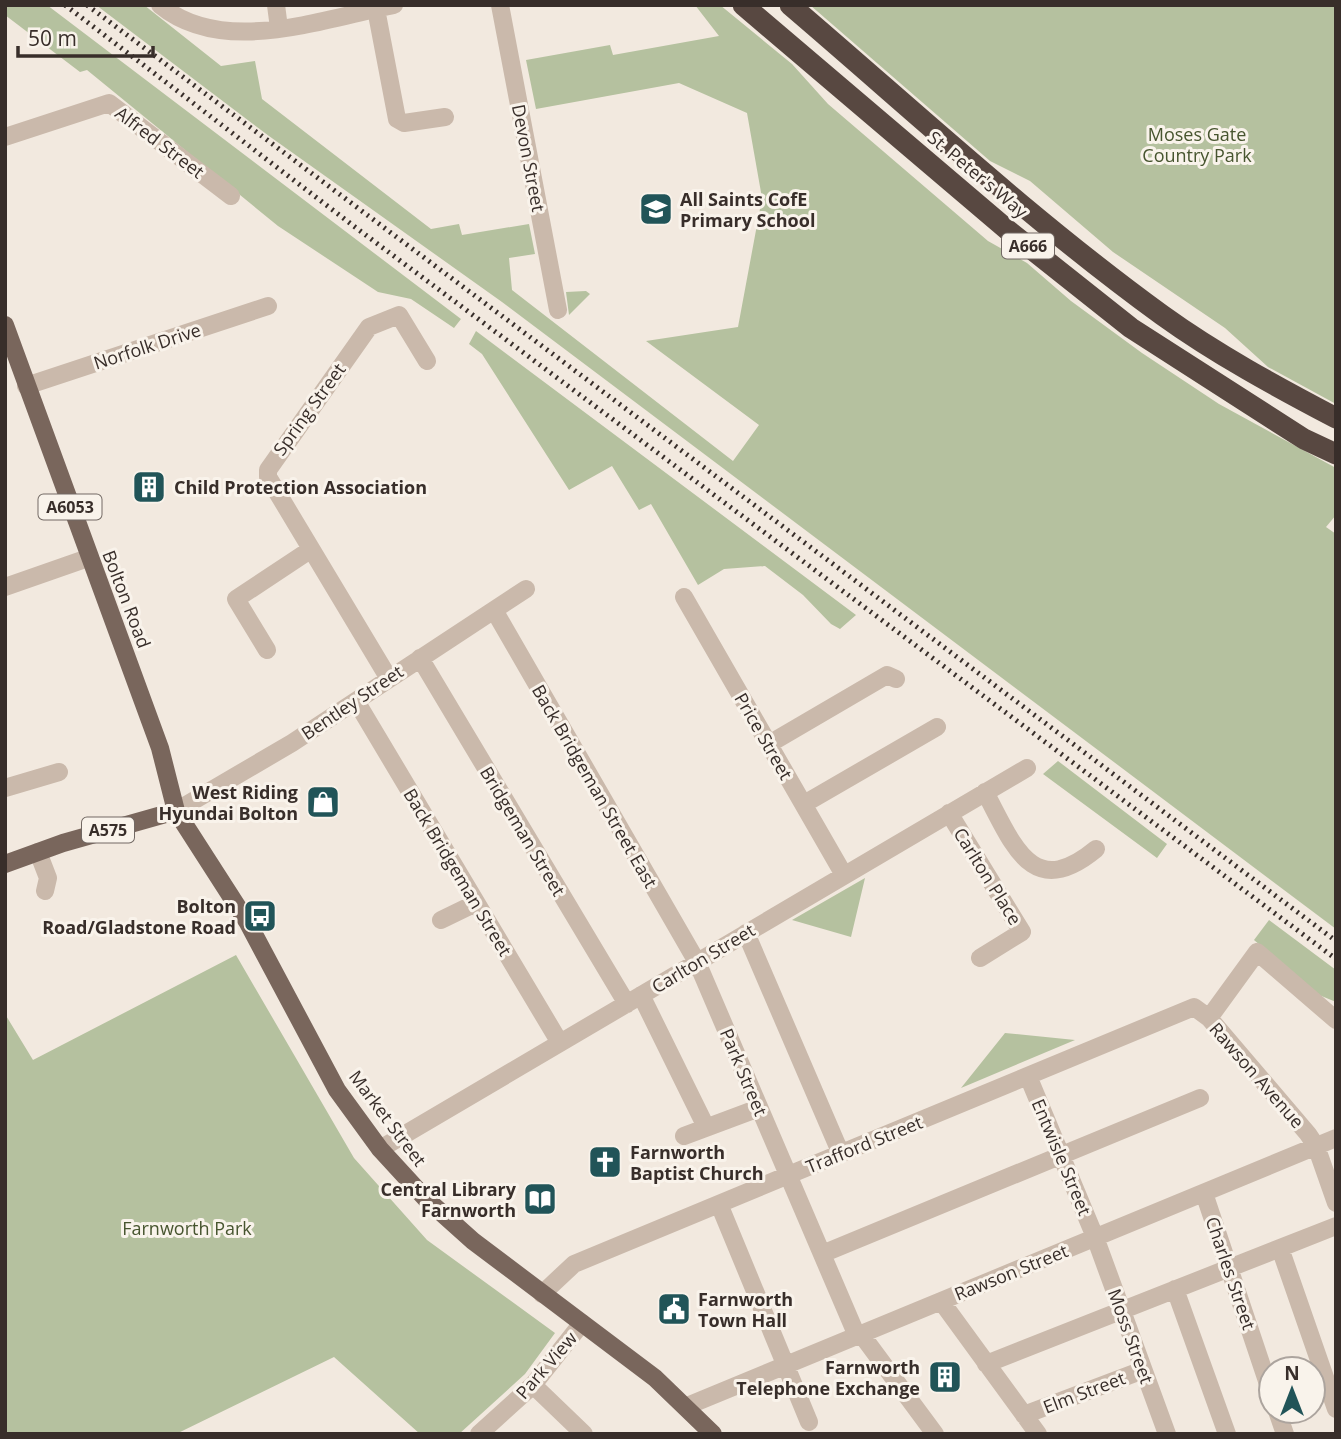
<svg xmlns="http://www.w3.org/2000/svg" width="1341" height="1439" font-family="'Open Sans',sans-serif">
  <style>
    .green { fill: #b5c19f }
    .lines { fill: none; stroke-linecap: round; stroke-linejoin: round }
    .minor { stroke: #cab9ab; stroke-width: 18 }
    .major { stroke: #79665c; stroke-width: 18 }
    .highway { stroke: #584841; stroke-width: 21 }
    .rail { stroke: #382e2a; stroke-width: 5; stroke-dasharray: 2 5; stroke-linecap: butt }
    .labels { text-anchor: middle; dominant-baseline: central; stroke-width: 6; stroke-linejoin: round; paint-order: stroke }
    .shield { fill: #f9f3eb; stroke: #726964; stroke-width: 2 }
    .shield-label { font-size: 16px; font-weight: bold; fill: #382e2a }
    .park-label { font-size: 18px; fill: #47552f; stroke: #f9f3eb }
    .street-label { font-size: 18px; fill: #382e2a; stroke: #f9f3eb }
    .poi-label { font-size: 18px; font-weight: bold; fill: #382e2a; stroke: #f9f3eb; text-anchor: start }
  </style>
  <rect width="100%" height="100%" fill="#f2e9df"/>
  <!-- green -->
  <path class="green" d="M5,5H47L461,319L454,328L411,299L378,292L278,226L87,70L80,72L5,15Z
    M96,5H144L221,66L255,61L262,99L431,229L459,224L462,235L529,224L535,254L509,258L512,290L733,461L759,425L646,341L738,327L762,198L747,113L679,83L536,109L526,60L610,45L613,55L719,36L695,5H720L792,64L828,104L988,241L1027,263L1071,301L1142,353L1219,404L1336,468V515L1326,527L1336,534V929L502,302L269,136Z
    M810,5H1336V404L1268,367L1225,328L1113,252L1030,181L990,161Z
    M586,291L590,294L569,315L566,292Z
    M476,331L856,615L840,629L831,624L803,595L765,566L724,569L698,585L651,504L639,510L612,466L569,490L482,354L469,344Z
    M1058,761L1167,844L1157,858L1043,774Z
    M865,878L851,937L792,920Z
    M1269,920L1336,970V1002L1319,995L1254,940Z
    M236,955L354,1158L427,1240L555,1333L525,1374L459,1434H420L334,1357L176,1434H5V1014L33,1060Z
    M1005,1033L1075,1040L961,1088Z"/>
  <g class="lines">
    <!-- minor -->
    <path class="minor" d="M160,5C223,57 322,19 394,5
      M276,5L279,28
      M500,5L558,310
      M376,9L397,119L404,123L445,117
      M5,137L109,103L231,196
      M26,386L268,306
      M5,587L88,558
      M684,597L844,875
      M494,610L697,962L857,1336
      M267,650L236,599L310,550
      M420,658L627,1004
      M388,677L268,477V470L369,327L399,315L427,361
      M356,701L560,1043
      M769,744L887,675L896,679
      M5,788L59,772
      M985,792C1013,844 1032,902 1096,849
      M804,804L937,727
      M176,811L292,743L526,589
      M949,813L1022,932L980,958
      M38,852L48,878L45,891
      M441,920L476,903
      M746,933L841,1154
      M641,995L706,1127
      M1209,1018L1257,952L1336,1020
      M1028,1076L1095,1237L1167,1434
      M684,1136L759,1108
      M380,1149L1027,768
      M1204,1193L1271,1393
      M719,1204L809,1422
      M1280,1248L1336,1409
      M822,1254L1200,1098
      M1175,1289L1227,1434
      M542,1294L574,1264L1194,1007L1209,1018L1308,1134L1316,1146L1336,1203
      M941,1301L1038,1434
      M861,1334L935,1434
      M986,1364L1336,1226
      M533,1385L584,1434
      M687,1406L1336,1138
      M1277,1411L1285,1434
      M1024,1415L1143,1370
      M479,1434L533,1385L582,1323"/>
    <!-- major -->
    <path class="major" d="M5,325L160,748L176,811L248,923L337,1090L380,1149L425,1198L473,1241L655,1378L713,1434
      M5,864L63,843L176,811"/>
    <!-- highway -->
    <path class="highway" d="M743,5L1010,232L1131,328L1304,439L1336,454
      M790,5C913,110 1031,220 1162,315C1216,354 1277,387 1336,418"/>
    <!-- rail -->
    <path class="rail" d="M65,5L355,227L1336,959
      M87,5L1336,941"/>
  </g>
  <!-- icons -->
  <defs>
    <symbol id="school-square" viewBox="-11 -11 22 22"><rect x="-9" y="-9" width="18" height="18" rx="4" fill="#215458" stroke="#f9f3eb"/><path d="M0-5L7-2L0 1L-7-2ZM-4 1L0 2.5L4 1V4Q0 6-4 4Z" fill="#fff"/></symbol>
    <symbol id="building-square" viewBox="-11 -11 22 22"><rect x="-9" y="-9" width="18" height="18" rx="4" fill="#215458" stroke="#f9f3eb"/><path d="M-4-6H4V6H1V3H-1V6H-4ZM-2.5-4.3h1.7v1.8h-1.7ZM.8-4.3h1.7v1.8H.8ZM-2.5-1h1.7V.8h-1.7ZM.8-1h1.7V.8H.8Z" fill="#fff"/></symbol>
    <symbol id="shop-square" viewBox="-11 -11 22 22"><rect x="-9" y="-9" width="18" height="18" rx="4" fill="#215458" stroke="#f9f3eb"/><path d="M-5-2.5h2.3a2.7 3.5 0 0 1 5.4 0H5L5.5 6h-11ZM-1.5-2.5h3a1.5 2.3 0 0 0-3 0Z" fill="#fff"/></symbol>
    <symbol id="bus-square" viewBox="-11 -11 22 22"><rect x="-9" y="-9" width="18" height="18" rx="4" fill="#215458" stroke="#f9f3eb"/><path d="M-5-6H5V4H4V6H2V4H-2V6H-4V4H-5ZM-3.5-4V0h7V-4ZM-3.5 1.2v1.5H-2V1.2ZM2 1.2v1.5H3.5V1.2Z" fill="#fff"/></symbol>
    <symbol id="church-square" viewBox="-11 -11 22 22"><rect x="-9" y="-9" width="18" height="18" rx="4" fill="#215458" stroke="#f9f3eb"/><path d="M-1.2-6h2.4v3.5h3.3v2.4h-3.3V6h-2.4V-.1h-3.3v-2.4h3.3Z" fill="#fff"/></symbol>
    <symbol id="library-square" viewBox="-11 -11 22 22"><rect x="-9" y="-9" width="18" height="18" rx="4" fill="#215458" stroke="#f9f3eb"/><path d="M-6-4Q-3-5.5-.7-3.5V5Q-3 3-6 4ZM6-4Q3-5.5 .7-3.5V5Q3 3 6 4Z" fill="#fff"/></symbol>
    <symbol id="civic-square" viewBox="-11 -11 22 22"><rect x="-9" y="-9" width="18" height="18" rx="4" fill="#215458" stroke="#f9f3eb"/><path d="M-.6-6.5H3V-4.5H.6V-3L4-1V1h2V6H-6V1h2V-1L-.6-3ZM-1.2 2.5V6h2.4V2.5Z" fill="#fff"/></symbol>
  </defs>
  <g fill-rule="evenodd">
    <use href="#school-square" x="637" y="190" width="38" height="38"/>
    <use href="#building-square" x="130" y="468" width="38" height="38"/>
    <use href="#shop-square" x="304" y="783" width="38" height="38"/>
    <use href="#bus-square" x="241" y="897" width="38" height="38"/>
    <use href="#church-square" x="586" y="1143" width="38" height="38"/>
    <use href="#library-square" x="521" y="1180" width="38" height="38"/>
    <use href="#civic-square" x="655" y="1290" width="38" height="38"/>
    <use href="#building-square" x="926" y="1358" width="38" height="38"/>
  </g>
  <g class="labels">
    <!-- shield labels -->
    <g class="shield">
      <rect x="1002" y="233.5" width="52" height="25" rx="5"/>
      <rect x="38.5" y="494.5" width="63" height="25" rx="5"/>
      <rect x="82" y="817.5" width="52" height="25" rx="5"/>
    </g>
    <g class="shield-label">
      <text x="1028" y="246">A666</text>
      <text x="70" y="507">A6053</text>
      <text x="108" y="830">A575</text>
    </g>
    <!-- park labels -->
    <g class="park-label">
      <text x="1197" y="134">Moses Gate<tspan x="1197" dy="21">Country Park</tspan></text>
      <text x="187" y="1228">Farnworth Park</text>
    </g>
    <!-- street labels -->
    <g class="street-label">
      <text transform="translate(160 142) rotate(37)">Alfred Street</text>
      <text transform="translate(529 158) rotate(79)">Devon Street</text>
      <text transform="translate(978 174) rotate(40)">St. Peter's Way</text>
      <text transform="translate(147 346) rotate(-18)">Norfolk Drive</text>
      <text transform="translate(309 409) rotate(-54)">Spring Street</text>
      <text transform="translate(127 599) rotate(69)">Bolton Road</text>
      <text transform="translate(352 702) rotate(-34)">Bentley Street</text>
      <text transform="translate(764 736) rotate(60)">Price Street</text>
      <text transform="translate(595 786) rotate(60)">Back Bridgeman Street East</text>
      <text transform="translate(523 831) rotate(59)">Bridgeman Street</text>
      <text transform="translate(458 872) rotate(59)">Back Bridgeman Street</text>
      <text transform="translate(988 876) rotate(58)">Carlton Place</text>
      <text transform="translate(703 958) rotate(-31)">Carlton Street</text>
      <text transform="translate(744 1072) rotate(67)">Park Street</text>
      <text transform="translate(1257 1075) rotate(49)">Rawson Avenue</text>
      <text transform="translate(388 1118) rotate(53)">Market Street</text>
      <text transform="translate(864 1144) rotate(-22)">Trafford Street</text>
      <text transform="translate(1062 1157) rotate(67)">Entwisle Street</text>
      <text transform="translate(1011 1272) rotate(-22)">Rawson Street</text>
      <text transform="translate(1231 1273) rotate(71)">Charles Street</text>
      <text transform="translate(1131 1336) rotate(70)">Moss Street</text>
      <text transform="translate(546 1365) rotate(-49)">Park View</text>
      <text transform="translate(1084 1392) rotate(-21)">Elm Street</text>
    </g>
    <!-- poi labels -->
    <g class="poi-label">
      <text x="680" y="199">All Saints CofE<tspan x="680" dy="21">Primary School</tspan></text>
      <text x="174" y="487">Child Protection Association</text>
      <text x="298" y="792" text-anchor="end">West Riding<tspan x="298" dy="21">Hyundai Bolton</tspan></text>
      <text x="236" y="906" text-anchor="end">Bolton<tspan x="236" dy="21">Road/Gladstone Road</tspan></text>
      <text x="630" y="1152">Farnworth<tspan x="630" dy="21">Baptist Church</tspan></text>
      <text x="516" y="1189" text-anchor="end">Central Library<tspan x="516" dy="21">Farnworth</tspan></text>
      <text x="698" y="1299">Farnworth<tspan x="698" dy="21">Town Hall</tspan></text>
      <text x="920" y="1367" text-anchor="end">Farnworth<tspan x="920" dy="21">Telephone Exchange</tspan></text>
    </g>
  </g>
  <!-- border -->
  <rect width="1341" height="1439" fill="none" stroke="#382e2a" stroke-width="14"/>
  <!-- north arrow -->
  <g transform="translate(1292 1390)"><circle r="33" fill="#f9f3eb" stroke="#aca49e" stroke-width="2"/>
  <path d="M0-5L12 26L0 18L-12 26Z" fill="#215458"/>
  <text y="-10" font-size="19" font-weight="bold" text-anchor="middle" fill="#382e2a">N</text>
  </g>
  <!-- scale -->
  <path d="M18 46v10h135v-10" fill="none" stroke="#382e2a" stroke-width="3.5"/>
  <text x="28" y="46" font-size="21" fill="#382e2a" stroke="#f9f3eb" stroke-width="5" paint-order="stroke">50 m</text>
</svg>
